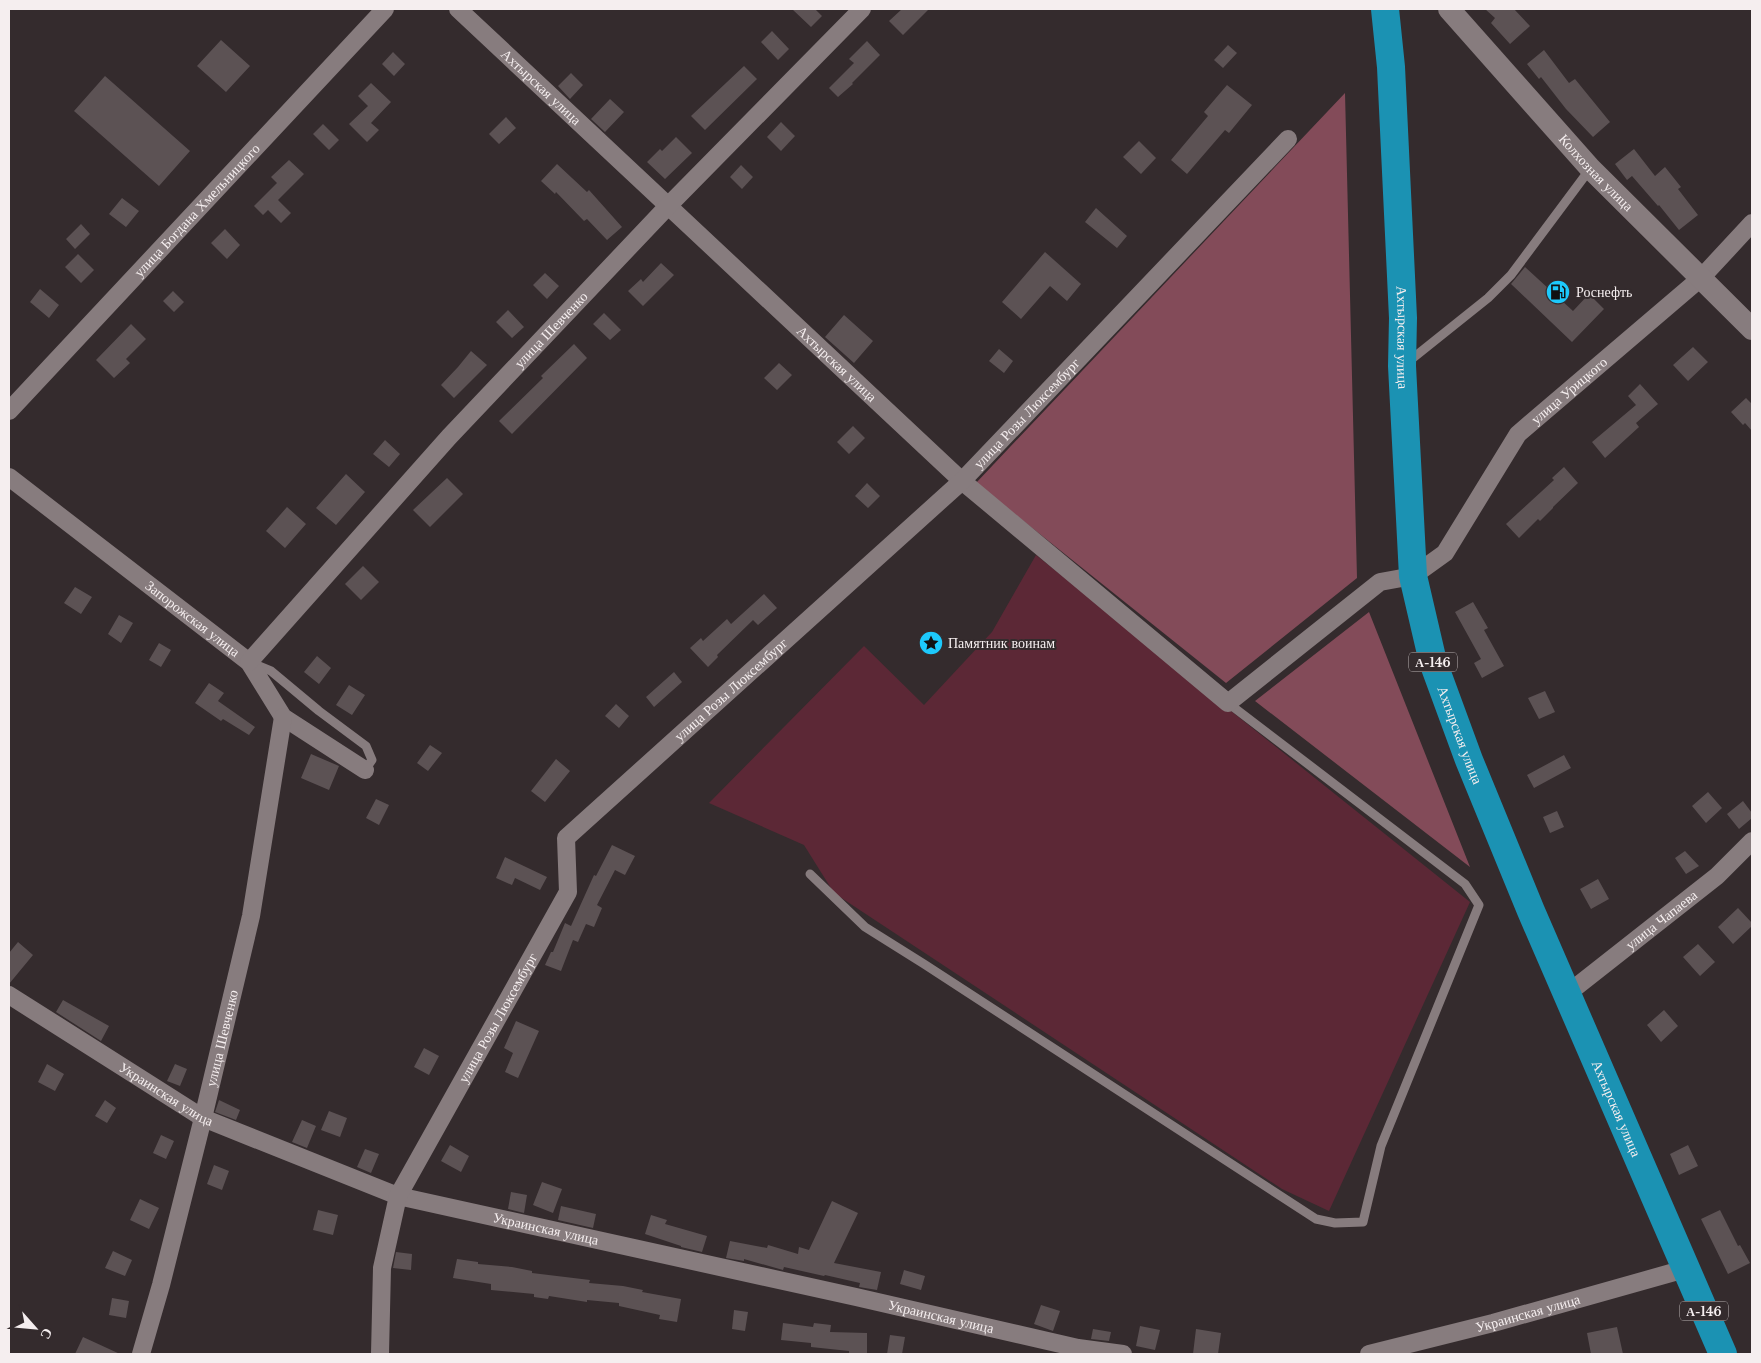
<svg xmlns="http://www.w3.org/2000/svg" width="1761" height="1363" viewBox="0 0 1761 1363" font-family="'Libre Baskerville',serif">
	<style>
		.green { fill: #5c2836 }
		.forest { fill: #834b59 }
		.building { fill: #5c5254 }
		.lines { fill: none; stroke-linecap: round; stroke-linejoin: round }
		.service { stroke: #877c7e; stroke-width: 9 }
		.minor { stroke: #877c7e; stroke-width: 18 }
		.tertiary { stroke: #877c7e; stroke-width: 22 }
		.trunk { stroke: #1b92b3; stroke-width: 28 }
		.labels { text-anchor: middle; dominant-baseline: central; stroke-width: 4; stroke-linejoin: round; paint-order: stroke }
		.shield { fill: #342b2d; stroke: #bbb4b5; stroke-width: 1 }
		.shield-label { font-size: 12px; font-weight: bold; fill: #f5eeef }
		.street-label { font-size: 14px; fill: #f5eeef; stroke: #342b2d }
		.poi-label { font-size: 14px; fill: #f5eeef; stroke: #342b2d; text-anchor: start }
	</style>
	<rect width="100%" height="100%" fill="#342b2d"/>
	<!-- green -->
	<path class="green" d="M1036,555L1470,902L1329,1211L1282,1189L834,893L804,845L709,803L864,646L924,705L992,632Z"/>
	<!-- forest -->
	<path class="forest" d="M1345,93L1357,578L1226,683L976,483Z
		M1369,612L1470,867L1255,701Z"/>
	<!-- building -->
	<path class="building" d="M792,9H815L822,16L811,27Z
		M902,9H929L903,35L889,21Z
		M1485,9H1514L1530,26L1510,44L1491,23L1495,18Z
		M772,31L789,49L778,60L761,42Z
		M221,40L250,66L226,92L197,66Z
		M867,41L880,55L852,83L853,84L838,97L829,88L854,63L849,59Z
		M1228,45L1237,53L1223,68L1214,60Z
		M1544,50L1569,83L1575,79L1610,122L1593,137L1566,109L1541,77L1539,79L1527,64Z
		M393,52L405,64L394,76L382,64Z
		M744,66L757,79L705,130L691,116Z
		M571,73L583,85L570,99L558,86Z
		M105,76L190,151L159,186L74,111Z
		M371,83L391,102L371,123L379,130L367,142L349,124L368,106L358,96Z
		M1227,85L1252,105L1229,133L1225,130L1187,174L1171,160L1208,116L1204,112Z
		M610,99L624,112L605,132L591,119Z
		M506,117L516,128L499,144L489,134Z
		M781,122L795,136L781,151L767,137Z
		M323,124L339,140L329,150L313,134Z
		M676,137L692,153L665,179L647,162L660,149L662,151Z
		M1139,141L1156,158L1141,174L1123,157Z
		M1634,149L1655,176L1665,167L1681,187L1678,189L1698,215L1679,230L1659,205L1658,206L1632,176L1627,180L1615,164Z
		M289,160L304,174L278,200L291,213L281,223L268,210L263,215L254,206L277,183L271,177Z
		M557,164L587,192L589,190L622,227L607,240L587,219L584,221L556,192L555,194L541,181Z
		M741,165L753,177L742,189L730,177Z
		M122,198L139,211L126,227L109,214Z
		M1096,208L1127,236L1117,248L1085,222Z
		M81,224L90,234L75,249L66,239Z
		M225,229L240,245L227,259L211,243Z
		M1045,252L1081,284L1067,301L1050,286L1021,319L1002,302Z
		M78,254L94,270L81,283L65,267Z
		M661,263L674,275L643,306L628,291L641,279L643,282Z
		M1525,267L1573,311L1589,294L1604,309L1572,342L1511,284Z
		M545,273L559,286L547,299L533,285Z
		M40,289L59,305L49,318L30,302Z
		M173,291L184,302L174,312L163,301Z
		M508,310L524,327L512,338L496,322Z
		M604,313L621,330L610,340L593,324Z
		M844,315L873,341L854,363L825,337Z
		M131,324L146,339L126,359L130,363L114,378L96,360Z
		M574,344L587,358L512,434L499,421L543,378L541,376Z
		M1693,347L1708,362L1688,381L1673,365Z
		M999,349L1013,361L1004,373L989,361Z
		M471,351L487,365L454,398L441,385L458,367Z
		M779,363L792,375L777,390L764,378Z
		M1640,384L1658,404L1636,423L1639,427L1605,458L1592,442L1636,405L1628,396Z
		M1746,398L1752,404V431L1745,423L1743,425L1731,412Z
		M853,426L865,438L849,454L837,442Z
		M385,440L400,454L389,467L373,454Z
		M1564,467L1578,483L1553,507V508L1540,521L1538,519L1519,538L1506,524L1554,480L1552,478Z
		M346,474L365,492L336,525L316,508Z
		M447,478L463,494L430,527L413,510Z
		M867,483L880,496L868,508L855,496Z
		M287,507L306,524L285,548L266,531Z
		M363,566L379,582L361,600L345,584Z
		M75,587L92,597L81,614L64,603Z
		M764,594L777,608L758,625L753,620L717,655L718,657L708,667L690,648L701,638L703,641L727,619L731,624Z
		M1473,602L1488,628L1484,630L1504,666L1482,678L1474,663L1481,659L1455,612Z
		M119,615L133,623L121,643L108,634Z
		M159,643L171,650L161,667L149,660Z
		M317,656L331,668L319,684L304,672Z
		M674,672L682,682L654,707L646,697Z
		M209,683L224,693L218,701L255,727L249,735L223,719L221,721L195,703Z
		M349,685L365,695L352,715L336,705Z
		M1545,691L1555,712L1539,719L1528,698Z
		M616,704L629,716L619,728L605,716Z
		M430,745L442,753L428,771L417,763Z
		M311,754L339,766L329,790L301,778Z
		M1564,755L1571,768L1534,788L1527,775Z
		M556,759L570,771L545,802L531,791Z
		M1708,792L1722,808L1706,823L1692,806Z
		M376,799L389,805L379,825L366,818Z
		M1743,801L1752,813V818L1739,829L1727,814Z
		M1557,811L1564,827L1550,833L1543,817Z
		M612,845L635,856L625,875L615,870L597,905L602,908L594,927L586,924L578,942L573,940L561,971L545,965L551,952H553L565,923L571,926L594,875L596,876Z
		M1685,851L1699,866L1686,874L1675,858Z
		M505,857L547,877L540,890L515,878L512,885L496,878Z
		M1598,879L1609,899L1591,909L1580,889Z
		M1738,908L1752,923V926L1733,944L1718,927Z
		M18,942L33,955L9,984V953Z
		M1698,944L1715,962L1700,976L1683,957Z
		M63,1000L109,1026L101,1041L56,1012Z
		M1664,1010L1678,1026L1661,1042L1647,1025Z
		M516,1021L539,1031L518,1078L505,1072L513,1053L504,1048Z
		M424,1048L439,1056L429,1075L414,1067Z
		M47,1064L64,1074L55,1091L38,1082Z
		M175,1064L187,1069L180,1086L167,1081Z
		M105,1100L116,1108L107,1123L95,1116Z
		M219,1100L240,1110L236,1120L215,1112Z
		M329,1111L347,1118L340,1137L321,1130Z
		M302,1120L316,1126L307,1148L292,1142Z
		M161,1135L174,1141L166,1159L153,1153Z
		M450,1145L469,1156L461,1172L441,1161Z
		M1688,1145L1698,1166L1679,1175L1670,1154Z
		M365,1149L379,1154L371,1173L357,1167Z
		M214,1165L229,1171L222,1190L207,1184Z
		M542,1182L562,1189L553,1213L533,1205Z
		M511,1192L527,1195L524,1213L508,1209Z
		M140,1199L159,1208L149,1229L130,1220Z
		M832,1201L858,1213L834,1263L881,1272L877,1290L859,1287L860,1283L825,1275L824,1276L784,1267L783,1270L744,1259V1261L726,1258L730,1241L767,1248L768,1245L798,1254L799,1247L809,1250Z
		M561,1206L596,1214L593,1228L558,1220Z
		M318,1210L338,1215L333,1235L313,1230Z
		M1720,1210L1738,1246L1740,1245L1750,1263L1728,1274L1701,1219Z
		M651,1215L667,1220L665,1224L707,1236L702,1252L681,1247V1246L645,1234Z
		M113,1251L132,1260L125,1276L105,1268Z
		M396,1252L412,1254L411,1270L393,1268Z
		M457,1259L478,1262V1264L512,1267L532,1271V1273L590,1280L589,1283L623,1286L643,1290L642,1292L681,1299L677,1322L659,1319L660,1315L619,1306V1303L587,1300V1302L549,1296L548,1299L534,1297V1294L491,1290V1284L453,1278Z
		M904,1270L925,1276L921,1290L900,1284Z
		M112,1298L129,1301L126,1318L109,1315Z
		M1041,1305L1060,1311L1053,1331L1034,1324Z
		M734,1310L748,1312L745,1331L732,1329Z
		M783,1323L813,1327L814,1323L831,1325L830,1332L867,1333V1353H849V1351L811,1347V1343L781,1340Z
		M1140,1326L1160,1330L1155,1350L1136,1346Z
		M1617,1327L1623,1354H1591L1587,1333Z
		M1093,1329L1111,1332L1109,1341L1091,1339Z
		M1196,1329L1221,1333L1218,1354H1193Z
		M890,1335L905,1337L902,1354H887Z
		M83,1337L120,1354H75Z"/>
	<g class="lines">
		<!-- service -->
		<path class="service" d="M1408,362L1488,298L1511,275L1590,169
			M254,664L271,671L319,711L366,746L372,760L365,770
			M810,874L865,927L924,964L1316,1219L1335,1223L1363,1222L1381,1146L1479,905L1465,884L1228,703"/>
		<!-- minor -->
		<g class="minor">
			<path id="s1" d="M458,9L962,481L1228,703L1380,582L1413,576L1445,553L1518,434L1702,277L1752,223"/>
			<path id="s2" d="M9,411L385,9"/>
			<path id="s3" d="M9,477L249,662L283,717L365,770"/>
			<path id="s4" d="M249,662L449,437L669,205L862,9"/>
			<path id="s5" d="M1567,994L1717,876L1752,841"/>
			<path id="s6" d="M9,995L203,1118L398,1196L856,1297L1078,1348L1123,1354"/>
			<path id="s7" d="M141,1354L161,1285L203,1118L251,916L283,717"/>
			<path id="s8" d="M380,1354L382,1268L398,1196L568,892L566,838L962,481L1288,139"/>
			<path id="s9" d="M1369,1354L1493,1323L1685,1269"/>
		</g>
		<!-- tertiary -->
		<path class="tertiary" id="s10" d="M1449,9L1590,168L1752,329"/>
		<!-- trunk -->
		<path class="trunk" id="s11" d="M1385,9L1391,67L1403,318L1402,366L1413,576L1433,662L1469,760L1531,911L1723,1354"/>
	</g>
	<!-- icons -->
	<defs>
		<g id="fuel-disc" transform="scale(1.25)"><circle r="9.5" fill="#1dc9fc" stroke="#342b2d"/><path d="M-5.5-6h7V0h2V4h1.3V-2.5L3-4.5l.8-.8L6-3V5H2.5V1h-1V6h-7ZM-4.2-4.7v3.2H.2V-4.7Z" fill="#111"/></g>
		<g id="sight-disc" transform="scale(1.25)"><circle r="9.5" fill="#1dc9fc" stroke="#342b2d"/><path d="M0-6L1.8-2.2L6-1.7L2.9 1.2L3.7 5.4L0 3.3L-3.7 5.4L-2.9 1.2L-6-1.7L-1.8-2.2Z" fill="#111"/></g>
	</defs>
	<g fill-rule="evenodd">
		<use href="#fuel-disc" x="1558" y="292"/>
		<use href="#sight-disc" x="931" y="643"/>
	</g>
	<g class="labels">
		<!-- shield labels -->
		<g class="shield">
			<rect x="1409" y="652.5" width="48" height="19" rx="4"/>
			<rect x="1680" y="1301.5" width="48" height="19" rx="4"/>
		</g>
		<g class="shield-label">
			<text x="1433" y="662">А-146</text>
			<text x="1704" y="1311">А-146</text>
		</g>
		<!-- street labels -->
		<g class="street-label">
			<text stroke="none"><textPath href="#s1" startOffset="114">Ахтырская улица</textPath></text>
			<text stroke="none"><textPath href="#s10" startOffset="220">Колхозная улица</textPath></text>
			<text stroke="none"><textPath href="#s2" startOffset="275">улица Богдана Хмельницкого</textPath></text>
			<text stroke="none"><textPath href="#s4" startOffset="449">улица Шевченко</textPath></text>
			<text stroke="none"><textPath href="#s11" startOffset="329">Ахтырская улица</textPath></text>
			<text stroke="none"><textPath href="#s1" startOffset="519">Ахтырская улица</textPath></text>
			<text stroke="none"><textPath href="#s1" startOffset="1511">улица Урицкого</textPath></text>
			<text stroke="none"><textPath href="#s8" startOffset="1189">улица Розы Люксембург</textPath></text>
			<text stroke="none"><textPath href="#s3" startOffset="232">Запорожская улица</textPath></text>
			<text stroke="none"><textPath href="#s8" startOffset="784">улица Розы Люксембург</textPath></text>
			<text stroke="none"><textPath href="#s11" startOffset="734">Ахтырская улица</textPath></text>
			<text stroke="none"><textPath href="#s5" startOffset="120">улица Чапаева</textPath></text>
			<text stroke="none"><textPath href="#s8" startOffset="364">улица Розы Люксембург</textPath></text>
			<text stroke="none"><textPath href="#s7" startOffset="326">улица Шевченко</textPath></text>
			<text stroke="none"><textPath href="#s6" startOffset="186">Украинская улица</textPath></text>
			<text stroke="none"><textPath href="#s11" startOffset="1139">Ахтырская улица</textPath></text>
			<text stroke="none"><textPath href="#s6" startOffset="591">Украинская улица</textPath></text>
			<text stroke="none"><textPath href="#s9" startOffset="164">Украинская улица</textPath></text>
			<text stroke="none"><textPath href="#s6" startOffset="996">Украинская улица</textPath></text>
		</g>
		<!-- poi labels -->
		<g class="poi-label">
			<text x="1576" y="292">Роснефть</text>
			<text x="948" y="643">Памятник воинам</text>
		</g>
	</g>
	<!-- border -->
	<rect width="1761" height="1363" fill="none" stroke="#f5eeef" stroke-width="20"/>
	<!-- north arrow -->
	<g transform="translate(35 1328) rotate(117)" stroke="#342b2d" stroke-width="4" paint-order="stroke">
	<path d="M0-4L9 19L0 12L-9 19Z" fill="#f5eeef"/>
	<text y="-8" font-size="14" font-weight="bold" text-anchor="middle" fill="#f5eeef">С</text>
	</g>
</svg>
